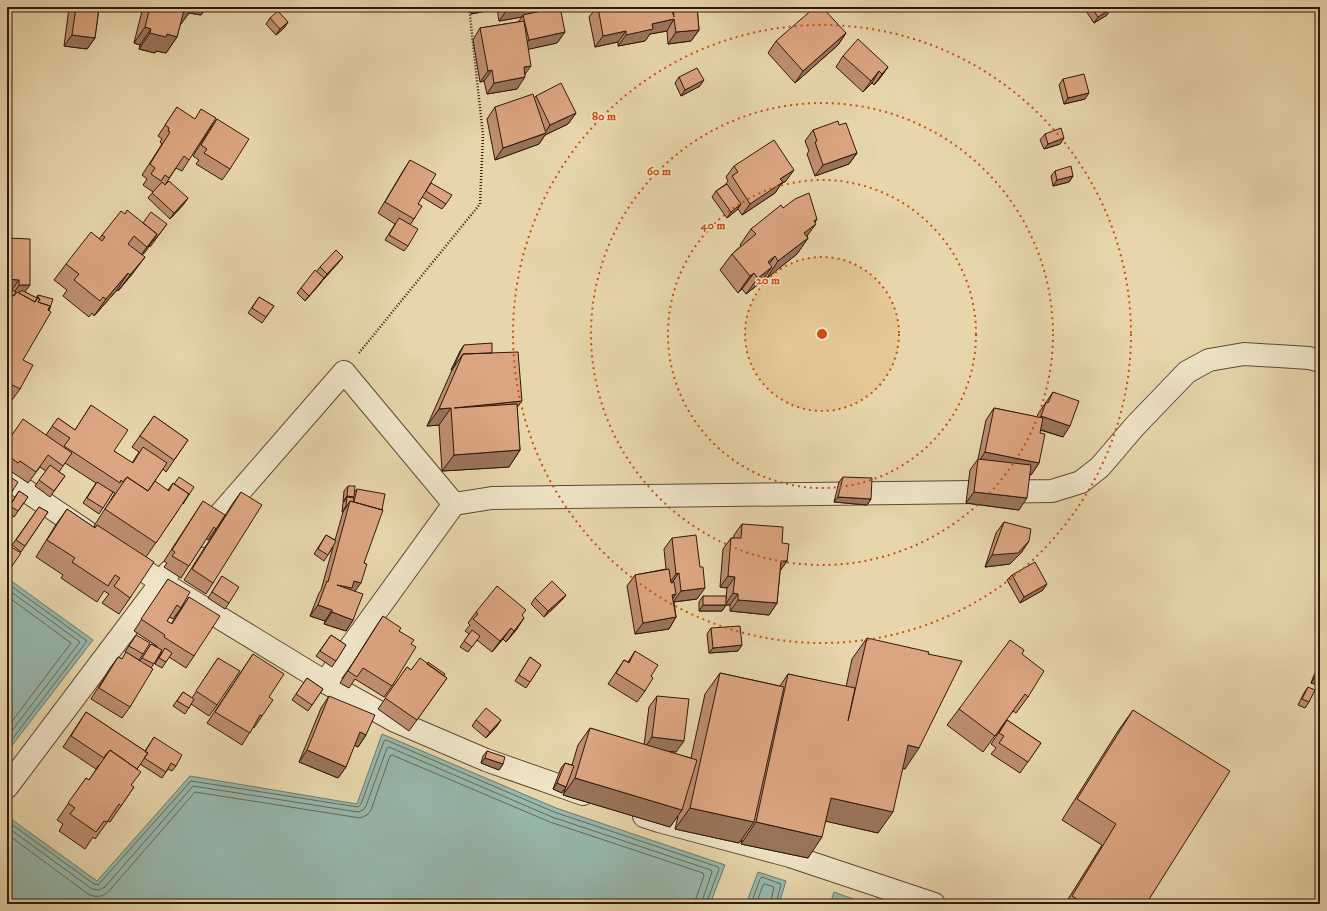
<svg xmlns="http://www.w3.org/2000/svg" width="1327" height="911" viewBox="0 0 1327 911" font-family="'IM FELL DW Pica',serif">
	<style>
		.water { fill: #97b9ad; stroke: #6e796c }
		.lines { fill: none; stroke-linecap: round; stroke-linejoin: round }
		.shore { stroke: #64685c; stroke-width: 1 }
		.minor-casing { stroke: #5e4832; stroke-width: 24 }
		.path { stroke: #31180a; stroke-width: 2.5; stroke-dasharray: 1 2; stroke-linecap: butt }
		.minor { stroke: #efe4c8; stroke-width: 22 }
		.wall { fill: #bd8e6f; stroke: #31180a }
		.shaded-wall { fill: #9a745a; stroke: #31180a }
		.building { fill: #dca581; stroke: #31180a }
		.ring { fill: none; stroke: #cd4f0c; stroke-width: 2; stroke-dasharray: 2 4 }
		.centre { fill: #cd4f0c; stroke: #efe4c8; stroke-width: 2 }
		.ring-label { font-size: 12px; text-anchor: middle; font-weight: bold; fill: #cd4f0c; stroke: #efe4c8; stroke-width: 3; stroke-linejoin: round; paint-order: stroke }
	</style>
	<rect width="100%" height="100%" fill="#e7d6ab"/>
	<filter id="stains"><feTurbulence type="fractalNoise" baseFrequency=".005" numOctaves="4"/><feColorMatrix values="0 0 0 0 .2 0 0 0 0 .09 0 0 0 0 .02 0 0 0 .5 -.17"/></filter>
	<radialGradient id="worn" r=".72"><stop offset=".6" stop-color="#630" stop-opacity="0"/><stop offset="1" stop-color="#630" stop-opacity=".3"/></radialGradient>
	<!-- water -->
	<path class="water" d="M7,578L93,640L7,752Z
		M382,734L556,808L725,865L710,904H7V816L97,881L190,776L357,804Z
		M758,872L786,881L779,904H746Z
		M834,892L867,904H830Z"/>
	<g class="lines">
		<!-- shore -->
		<path class="shore" d="M7,583L87,641L7,746
			M7,589L80,642L7,737
			M7,596L71,643L7,728
			M7,821L94,884L98,885L191,781L358,807L361,804L384,741L386,740L554,812L718,867L719,869L706,904
			M7,827L92,889L99,890L105,887L193,786L358,812L363,810L366,806L387,748L389,747L552,817L711,870L712,872L701,904
			M7,834L88,894C96,898 103,897 109,891L195,792L360,818L367,815L371,810L390,756L392,755L550,822L703,873L704,876L696,898L695,904
			M751,904L760,879L762,877L781,884L776,904
			M756,904L763,885L765,884L774,887L770,904"/>
		<!-- minor casing -->
		<g class="minor-casing">
			<path id="minor" d="M7,478L87,532
				M201,536L344,372L454,504
				M122,556L161,582L325,682L395,721L486,760L583,794
				M325,682L454,504L492,498L1052,491L1081,482L1100,467L1135,426L1187,372L1209,360L1244,354L1309,358L1320,361
				M7,787L169,572
				M644,816L659,821L790,856L934,904"/>
		</g>
		<!-- path -->
		<path class="path" d="M359,353L480,204L483,135L469,7"/>
		<!-- minor -->
		<use href="#minor" class="minor"/>
	</g>
	<!-- wall -->
	<path class="wall" d="M70,7H99L95,38L87,49L64,46L69,8Z
		M143,7H207L201,15L189,13L180,25L177,37L166,53L156,51L155,53L139,49L140,45L134,43Z
		M470,7H550L548,10L565,32L557,43L528,49L525,75L517,89L487,94L484,81L480,82L473,40L480,28L518,22L522,17L499,21L497,9L471,14Z
		M597,7H697L699,30L691,41L668,44L667,31L650,34L645,41L618,46V42L595,47L589,17Z
		M1089,7H1109L1107,15L1094,23L1086,11Z
		M270,18L288,22L284,28L276,35L266,24Z
		M846,33L838,45L795,83L768,53L776,41Z
		M843,56L888,67L880,78L874,85L872,83L863,92L836,67Z
		M679,77L700,86L681,96L675,83Z
		M1063,79L1085,99L1064,104L1059,85Z
		M536,96L576,113L568,124L545,135L539,144L495,160L487,119L495,107L534,98Z
		M177,107L189,160L182,171L176,168L165,185L184,204L170,219L148,198L153,192L143,185L147,179L142,175L162,144L160,142L162,139L158,136Z
		M217,119L230,169L222,180L196,164L199,160L193,156L209,130Z
		M839,125L857,153L849,164L815,176L807,154L809,151L805,141L813,130Z
		M1045,134L1064,138L1060,144L1044,149L1040,140Z
		M410,160L431,183L446,204L442,209L422,197L418,204L414,219L410,225L408,246L404,251L385,240L395,224L378,213L403,171Z
		M734,166L786,181L781,184L775,193L742,215L738,209L727,218L712,197L716,191L726,184L728,181L726,177Z
		M1055,171L1073,176L1069,182L1053,186L1051,176Z
		M783,208L817,219L807,236L808,238L797,254L767,278L765,276L760,283L746,294L742,289L738,293L720,270L732,254L741,246L740,245L751,229Z
		M125,214L143,223L167,224L150,247L149,246L142,255L133,273L118,291L117,290L94,316L92,313L89,317L63,296L67,290L54,280L66,264L99,239L102,235Z
		M8,238L25,292L36,298L38,295L23,360L20,389L12,400L7,398V240Z
		M339,262L323,280L305,301L297,293L301,288L317,271L320,267Z
		M259,297L274,306L262,323L248,313Z
		M464,345L492,353L517,408L520,450L509,467L442,471L439,425L427,426L452,370H451L460,351Z
		M1053,392L1063,437L1040,430V433L1039,463L1031,475L1030,474L1019,510L966,503L970,470L978,459L986,420L994,408L1037,417L1038,414Z
		M91,405L114,451L132,463L139,452L132,447L154,416L188,440L166,472L163,469L152,485L168,490L173,483L179,509L146,557L130,598L119,614L102,603L109,594L104,591L97,602L61,578L63,575L36,557L55,526L67,509L95,528V527L94,526L115,493L113,492L99,514L83,503L96,483L65,463L59,472L65,476L50,497L35,486L46,471L40,467L28,483L12,472L10,475L7,472V442L46,435L58,418L75,430Z
		M843,477L871,499L867,505L834,502L839,482Z
		M348,486L354,493L357,489L364,563L355,591L353,620L346,631L324,624L325,621L310,616L319,593L321,590L333,547L324,561L314,554L326,535L335,540L343,512H342L343,503L344,502H343L344,491Z
		M19,491L28,497L14,517L7,512V509Z
		M241,492L213,583L206,594L184,580L233,503Z
		M203,501L216,529L208,540L206,539L181,578L164,567L167,563L164,561Z
		M39,507L48,512L21,552L12,545Z
		M1004,522L1029,541L1021,553L1010,564L985,567L996,533Z
		M742,524L782,543L787,561L780,571L777,603L769,615L730,611V605H726L722,611H699V602L703,596L726,599L727,588L720,587L723,549L731,538H734V535Z
		M672,538L697,599L674,602L676,617L669,629L635,634L627,586L635,575L666,569L664,549Z
		M1012,575L1043,590L1020,603L1007,580Z
		M222,576L229,603L225,609L208,598Z
		M168,579L181,608L173,619L169,617L167,621L171,624L189,597L194,656L186,668L169,657L162,668L155,664L162,652H161L151,668L130,707L122,718L91,699L110,668L118,657L122,659L126,653L125,652L136,635L143,654L139,660L127,653L140,661L151,644L157,647V646L134,631Z
		M566,595L562,600L544,617L531,604L535,598Z
		M476,612L522,616L517,629L506,642L503,639L492,652L477,640L468,652L460,647L469,634L465,631L470,625L468,623Z
		M383,616L399,631L411,644L392,686L384,697L355,679L349,688L340,683L375,628Z
		M711,628L738,651L709,653L707,634Z
		M331,635L346,645L332,667L316,656Z
		M867,638L905,769L903,768L878,833L826,821L808,858L741,844L742,840L739,843L675,829L678,816L670,827L563,795L567,784L562,793L553,789L561,768L565,763L572,765L578,745L590,728L644,745L649,707L657,696L676,752H668L691,758L705,694L720,673L780,686L788,674L846,687L852,659Z
		M635,651L645,691L637,702L608,684L624,660L628,662Z
		M253,654L269,697L262,716L254,728L253,727L242,745L207,723Z
		M1022,654L1028,697L1016,713L1013,711L983,752L947,725L959,709Z
		M530,657L541,665L526,688L515,681Z
		M218,658L217,705L209,716L191,704L185,714L173,706L183,692L192,698Z
		M407,667L411,670L444,676L447,678L409,731L378,709Z
		M1318,669L1320,670V682L1318,685L1311,683L1314,675Z
		M307,678L323,689L308,711L292,700Z
		M1308,687L1309,702L1305,708L1298,705L1304,693Z
		M329,696L366,735L358,747L354,745L346,767L338,778L299,762L321,708Z
		M1133,710L1146,904H1065L1102,845L1062,820L1118,731Z
		M86,712L145,751L154,737L176,766L172,771L168,769L162,778L140,764L137,769L131,786L134,787L110,822L108,821L95,839L93,837L85,849L59,831L63,824L57,820L86,778L89,780L99,765L96,769L63,747Z
		M476,720L497,726L486,738L472,726Z
		M1007,720L1041,743L1020,773L991,754L996,748L991,744Z
		M487,751L503,764L499,770L481,763L483,756Z"/>
	<!-- shaded-wall -->
	<path class="shaded-wall" d="M174,7H207L201,15L189,13L178,28Z
		M476,7H499L497,9L471,14Z
		M509,7H550L546,12L523,15L522,17L499,21Z
		M1111,9L1107,15L1094,23L1098,17Z
		M674,19L667,31L650,34L645,41L618,46L626,35L652,24Z
		M288,22L284,28L276,35L280,29Z
		M145,27L151,29L140,45L134,43Z
		M699,30L691,41L668,44L676,32Z
		M626,31L618,42L595,47L603,36Z
		M565,32L557,43L521,51L529,40Z
		M150,33L167,34L177,37L166,53L156,51L155,53L139,49Z
		M846,33L838,45L795,83L803,71Z
		M72,35L95,38L87,49L64,46Z
		M531,66L523,77L524,67Z
		M888,67L880,78L874,85L882,74Z
		M492,70L484,81L480,82L488,71Z
		M879,71L872,83L863,92L871,81Z
		M525,77L517,89L487,94L494,83Z
		M704,80L700,86L681,96L685,90Z
		M1089,93L1085,99L1064,104L1068,98Z
		M576,113L568,124L545,135L539,144L495,160L503,148L544,134L550,125Z
		M1064,138L1060,144L1044,149L1048,144Z
		M857,153L849,164L815,176L823,165Z
		M794,170L786,181L781,184L775,193L742,215L750,204L780,179Z
		M1073,176L1069,182L1053,186L1057,180Z
		M188,198L184,204L170,219L174,213Z
		M741,204L737,210L727,218L731,212Z
		M817,219L810,228L816,224L804,240V233L814,221Z
		M157,234L146,251L135,263L147,247Z
		M808,238L797,254L767,278L778,261Z
		M775,256L763,273L756,278L768,262Z
		M145,257L133,273L118,291L130,275Z
		M343,257L339,262L323,280L327,274Z
		M772,267L760,283L746,294L758,278Z
		M128,273L117,290L94,316L106,299Z
		M754,273L742,289L738,293L750,276Z
		M324,278L320,284L305,301L309,296Z
		M7,279L19,280L11,291H7Z
		M19,285H30L22,296L11,297Z
		M455,364H456L452,370H451Z
		M522,401L510,417L454,408Z
		M451,408L439,425L427,426L439,409Z
		M1041,416L1070,426L1063,437L1033,427Z
		M520,450L509,467L442,471L454,455Z
		M985,452L1039,463L1031,475L978,463Z
		M974,492L1027,498L1019,510L966,503Z
		M347,496L354,497L350,502L347,497L344,502H343Z
		M838,497L871,499L867,505L834,502Z
		M346,506H347L343,512H342Z
		M1029,541L1021,553L1010,564L985,567L992,555Z
		M781,561H787L779,572Z
		M679,573L671,584L668,585L676,574Z
		M728,576L735,577L727,588L720,587Z
		M354,581L361,583L353,594L337,585Z
		M1047,584L1043,590L1020,603L1024,597Z
		M705,588L697,599L673,602L681,591Z
		M733,593L738,594L730,605H725Z
		M676,594L668,605L672,595Z
		M566,595L562,600L544,617L548,611Z
		M738,600L777,603L769,615L730,611Z
		M318,605L332,610L325,621L310,616Z
		M703,605H726L722,611H699Z
		M332,612L353,620L346,631L324,624Z
		M676,617L669,629L635,634L643,623Z
		M524,618L517,629L506,642L514,631Z
		M511,628L503,639L492,652L500,641Z
		M742,645L738,651L709,653L713,648Z
		M1315,677L1320,679V682L1318,685L1311,683Z
		M501,720L497,726L486,738L490,732Z
		M360,732L366,735L358,747L352,744Z
		M652,737L684,741L676,752L644,749Z
		M908,745L919,748L905,769L893,766Z
		M307,750L346,767L338,778L299,762Z
		M485,758L503,764L499,770L481,763Z
		M575,778L682,810L670,827L563,795Z
		M557,783L566,787L562,793L553,789Z
		M831,798L893,812L878,833L816,819Z
		M690,808L754,822L739,843L675,829Z
		M756,822L822,837L808,858L741,844Z"/>
	<!-- building -->
	<path class="building" d="M76,7H99L95,38L72,35Z
		M150,7H191L190,12L184,10L177,37L167,34L166,37L150,33L151,29L145,27Z
		M560,7L565,32L529,40L523,15Z
		M598,7H671L674,17L673,7H697L699,30L676,32L674,19L652,24L653,29L626,35V31L603,36Z
		M815,7H822L846,33L803,71L776,41Z
		M1091,7H1109L1111,9L1098,17Z
		M278,11L288,22L280,29L270,18Z
		M524,21L531,66L524,67L525,77L494,83L492,70L488,71L480,28Z
		M858,39L888,67L882,74L879,71L871,81L843,56Z
		M697,68L704,80L685,90L679,77Z
		M1084,74L1089,93L1068,98L1063,79Z
		M561,83L576,113L550,125L536,96Z
		M533,94L546,133L503,148L495,107Z
		M177,107L195,119L201,109L216,118L189,160L184,156L169,178L165,175L161,181L151,174L155,168L150,164L170,132L168,131L169,128L165,125Z
		M217,119L249,139L230,169L204,153L207,149L201,145Z
		M838,121L839,125L846,123L857,153L823,165L815,142L817,141L813,130Z
		M1061,128L1064,138L1048,144L1045,134Z
		M774,140L794,170L780,179L783,182L750,204L732,176L738,172L734,166Z
		M410,160L436,174L418,204L422,206L414,219L385,202Z
		M1071,166L1073,176L1057,180L1055,171Z
		M169,181L188,198L174,213L152,193L162,182L165,185Z
		M431,183L452,195L446,204L426,191Z
		M727,184L741,204L731,212L716,191Z
		M809,193L817,219L814,221L816,224L804,233L808,238L778,261L775,256L768,262L772,267L758,278L754,273L750,276L732,254L756,234L751,229L781,205L783,208L795,199Z
		M7,210H8L9,224H7Z
		M127,210L157,234L147,247L134,236L128,244L145,257L130,275L128,273L106,299L103,297L100,301L74,280L79,274L66,264L91,232L102,241L105,237L102,235L121,211L125,214Z
		M151,212L167,224L154,241H153L157,234L143,223Z
		M399,218L418,229L408,246L389,235Z
		M8,238L30,239V285H19V280L7,279V247H8Z
		M336,250L343,257L327,274L320,267Z
		M315,270L324,278L309,296L301,288Z
		M7,288L16,292L13,296L7,293Z
		M20,291H23L37,298L35,302L19,293Z
		M17,292L35,302L38,298L40,299L38,302L50,306L48,310L51,312L23,360L33,365L20,389L7,382V293L14,296Z
		M38,295L53,299L49,311L48,310L50,306L38,302L40,299L38,298Z
		M259,297L274,306L266,317L252,308Z
		M492,343V353L463,354L456,364H455L464,345Z
		M518,352L522,401L454,408L517,404L520,450L454,455L451,408L439,409L463,354Z
		M1053,392L1079,401L1070,426L1041,416L1046,402L1048,403Z
		M91,405L128,430L114,451L133,463L143,447L167,463L148,491L127,477L123,482L121,480L120,483L64,446L70,438L52,426L58,418L75,430Z
		M994,408L1043,418L1040,433L1045,434L1039,463L985,452Z
		M154,416L188,440L174,460L140,436Z
		M23,419L72,453L63,466L48,455L36,472L20,461L18,463L7,455V442Z
		M978,459L1031,465L1027,498L974,492Z
		M50,465L65,476L54,491L39,480Z
		M7,475L18,482L7,500Z
		M127,477L148,491L155,481L169,491L173,483L189,494L156,543L105,509Z
		M179,477L194,487L183,504L189,494L174,484Z
		M843,477L872,478L871,499L838,497Z
		M97,482L113,492L103,508L87,498Z
		M348,486H355L354,497L347,496Z
		M357,489L385,494L382,510L354,502Z
		M19,491L28,497L18,511L10,506Z
		M241,492L262,505L213,583L192,569Z
		M347,497L354,498L353,502L350,501L347,506H346Z
		M203,501L225,515L216,529L214,527L189,566L172,556L175,552L172,550Z
		M350,501L383,510L364,563L367,564L361,583L354,581L352,588L337,585L363,594L353,620L332,612V610L318,605L327,581L328,582Z
		M39,507L48,512L25,546L16,540Z
		M67,509L95,528L97,525L154,562L130,598L114,586L120,578L115,575L108,586L72,562L75,558L47,540Z
		M1004,522L1031,529L1029,541L1018,553L992,555Z
		M742,524L783,527L782,543L789,544L787,561H781L777,603L738,600V594L733,593L735,577L728,576L731,538H741Z
		M326,535L336,541L328,555L318,549Z
		M696,535L700,567H703L705,588L681,591L679,573L676,574L672,538Z
		M11,547L21,553L8,572L7,571V554Z
		M1035,562L1047,584L1024,597L1012,575Z
		M669,569L671,583L674,582L676,594L672,595L676,617L643,623L635,575Z
		M222,576L239,587L229,603L212,592Z
		M168,579L190,592L181,608L177,605L167,621L172,624L189,597L220,616L194,656L164,637L165,635L141,619Z
		M552,581L566,595L548,611L535,598Z
		M497,586L526,610L522,615L524,618L514,631L511,628L500,641L473,619L478,614L476,612Z
		M703,596H726V605H703Z
		M383,616L401,628L399,631L414,640L411,644L416,647L392,686L363,668L357,677L348,671Z
		M740,626L742,645L713,648L711,628Z
		M472,630L480,636L472,647L464,641Z
		M136,635L150,643L143,654L129,646Z
		M331,635L346,645L336,661L320,651Z
		M867,638L929,652L928,654L962,661L919,748L908,745L893,812L831,798L822,837L756,822L788,674L855,688L848,721Z
		M1010,640L1024,650L1022,654L1044,671L1028,697L1025,694L995,736L959,709Z
		M151,644L162,650L154,664L142,658Z
		M165,648L172,653L166,662L159,658Z
		M635,651L658,665L651,676L653,678L645,691L616,673L624,660L629,663Z
		M126,652L153,669L130,707L99,688L118,657L122,659Z
		M253,654L284,674L269,697L273,700L262,716L260,715L250,733L215,712Z
		M530,657L541,665L530,682L519,675Z
		M218,658L240,671L217,705L196,691Z
		M420,658L447,678L417,720L385,698L407,667L411,670Z
		M428,662L445,674L444,676L427,664Z
		M1318,669L1320,670V679L1315,677Z
		M720,673L784,687L754,822L690,808Z
		M307,678L323,689L312,705L296,694Z
		M1308,687L1315,690L1309,702L1302,699Z
		M183,692L194,699L189,708L177,701Z
		M329,696L375,715L366,735L360,732L346,767L307,750Z
		M657,696L689,699L684,741L652,737Z
		M486,708L501,720L490,732L476,720Z
		M1133,710L1230,771L1146,904H1085L1072,896L1116,824L1077,799Z
		M86,712L148,753L137,769L110,750L107,754H106L104,758L71,736Z
		M1007,720L1041,743L1028,762L999,743L1004,736L999,733Z
		M590,728L697,760L682,810L575,778Z
		M154,737L182,755L176,766L171,763L166,772L144,758L148,753L145,752Z
		M110,750L141,772L131,785L134,787L121,806L119,804L107,822L104,821L96,832L70,814L75,808L68,803L86,778L89,780Z
		M487,751L505,757L503,764L485,758Z
		M565,763L574,766L566,787L557,783Z"/>
	<!-- distance rings -->
	<circle cx="822" cy="334" r="77" fill="#cd4f0c" fill-opacity=".12"/>
	<g class="ring">
		<circle cx="822" cy="334" r="77"/>
		<circle cx="822" cy="334" r="154"/>
		<circle cx="822" cy="334" r="231"/>
		<circle cx="822" cy="334" r="309"/>
	</g>
	<circle cx="822" cy="334" r="6" class="centre"/>
	<g class="ring-label">
		<text x="604" y="120">80 m</text>
		<text x="659" y="175">60 m</text>
		<text x="713" y="229">40 m</text>
		<text x="768" y="284">20 m</text>
	</g>
	<!-- margin -->
	<rect width="1327" height="911" fill="none" stroke="#e7d6ab" stroke-width="24"/>
	<rect x="8" y="8" width="1311" height="895" fill="none" stroke="#31180a" stroke-width="2"/>
	<rect x="12" y="12" width="1303" height="887" fill="none" stroke="#31180a"/>
	<rect width="100%" height="100%" filter="url(#stains)"/>
	<rect width="100%" height="100%" fill="url(#worn)"/>
</svg>
